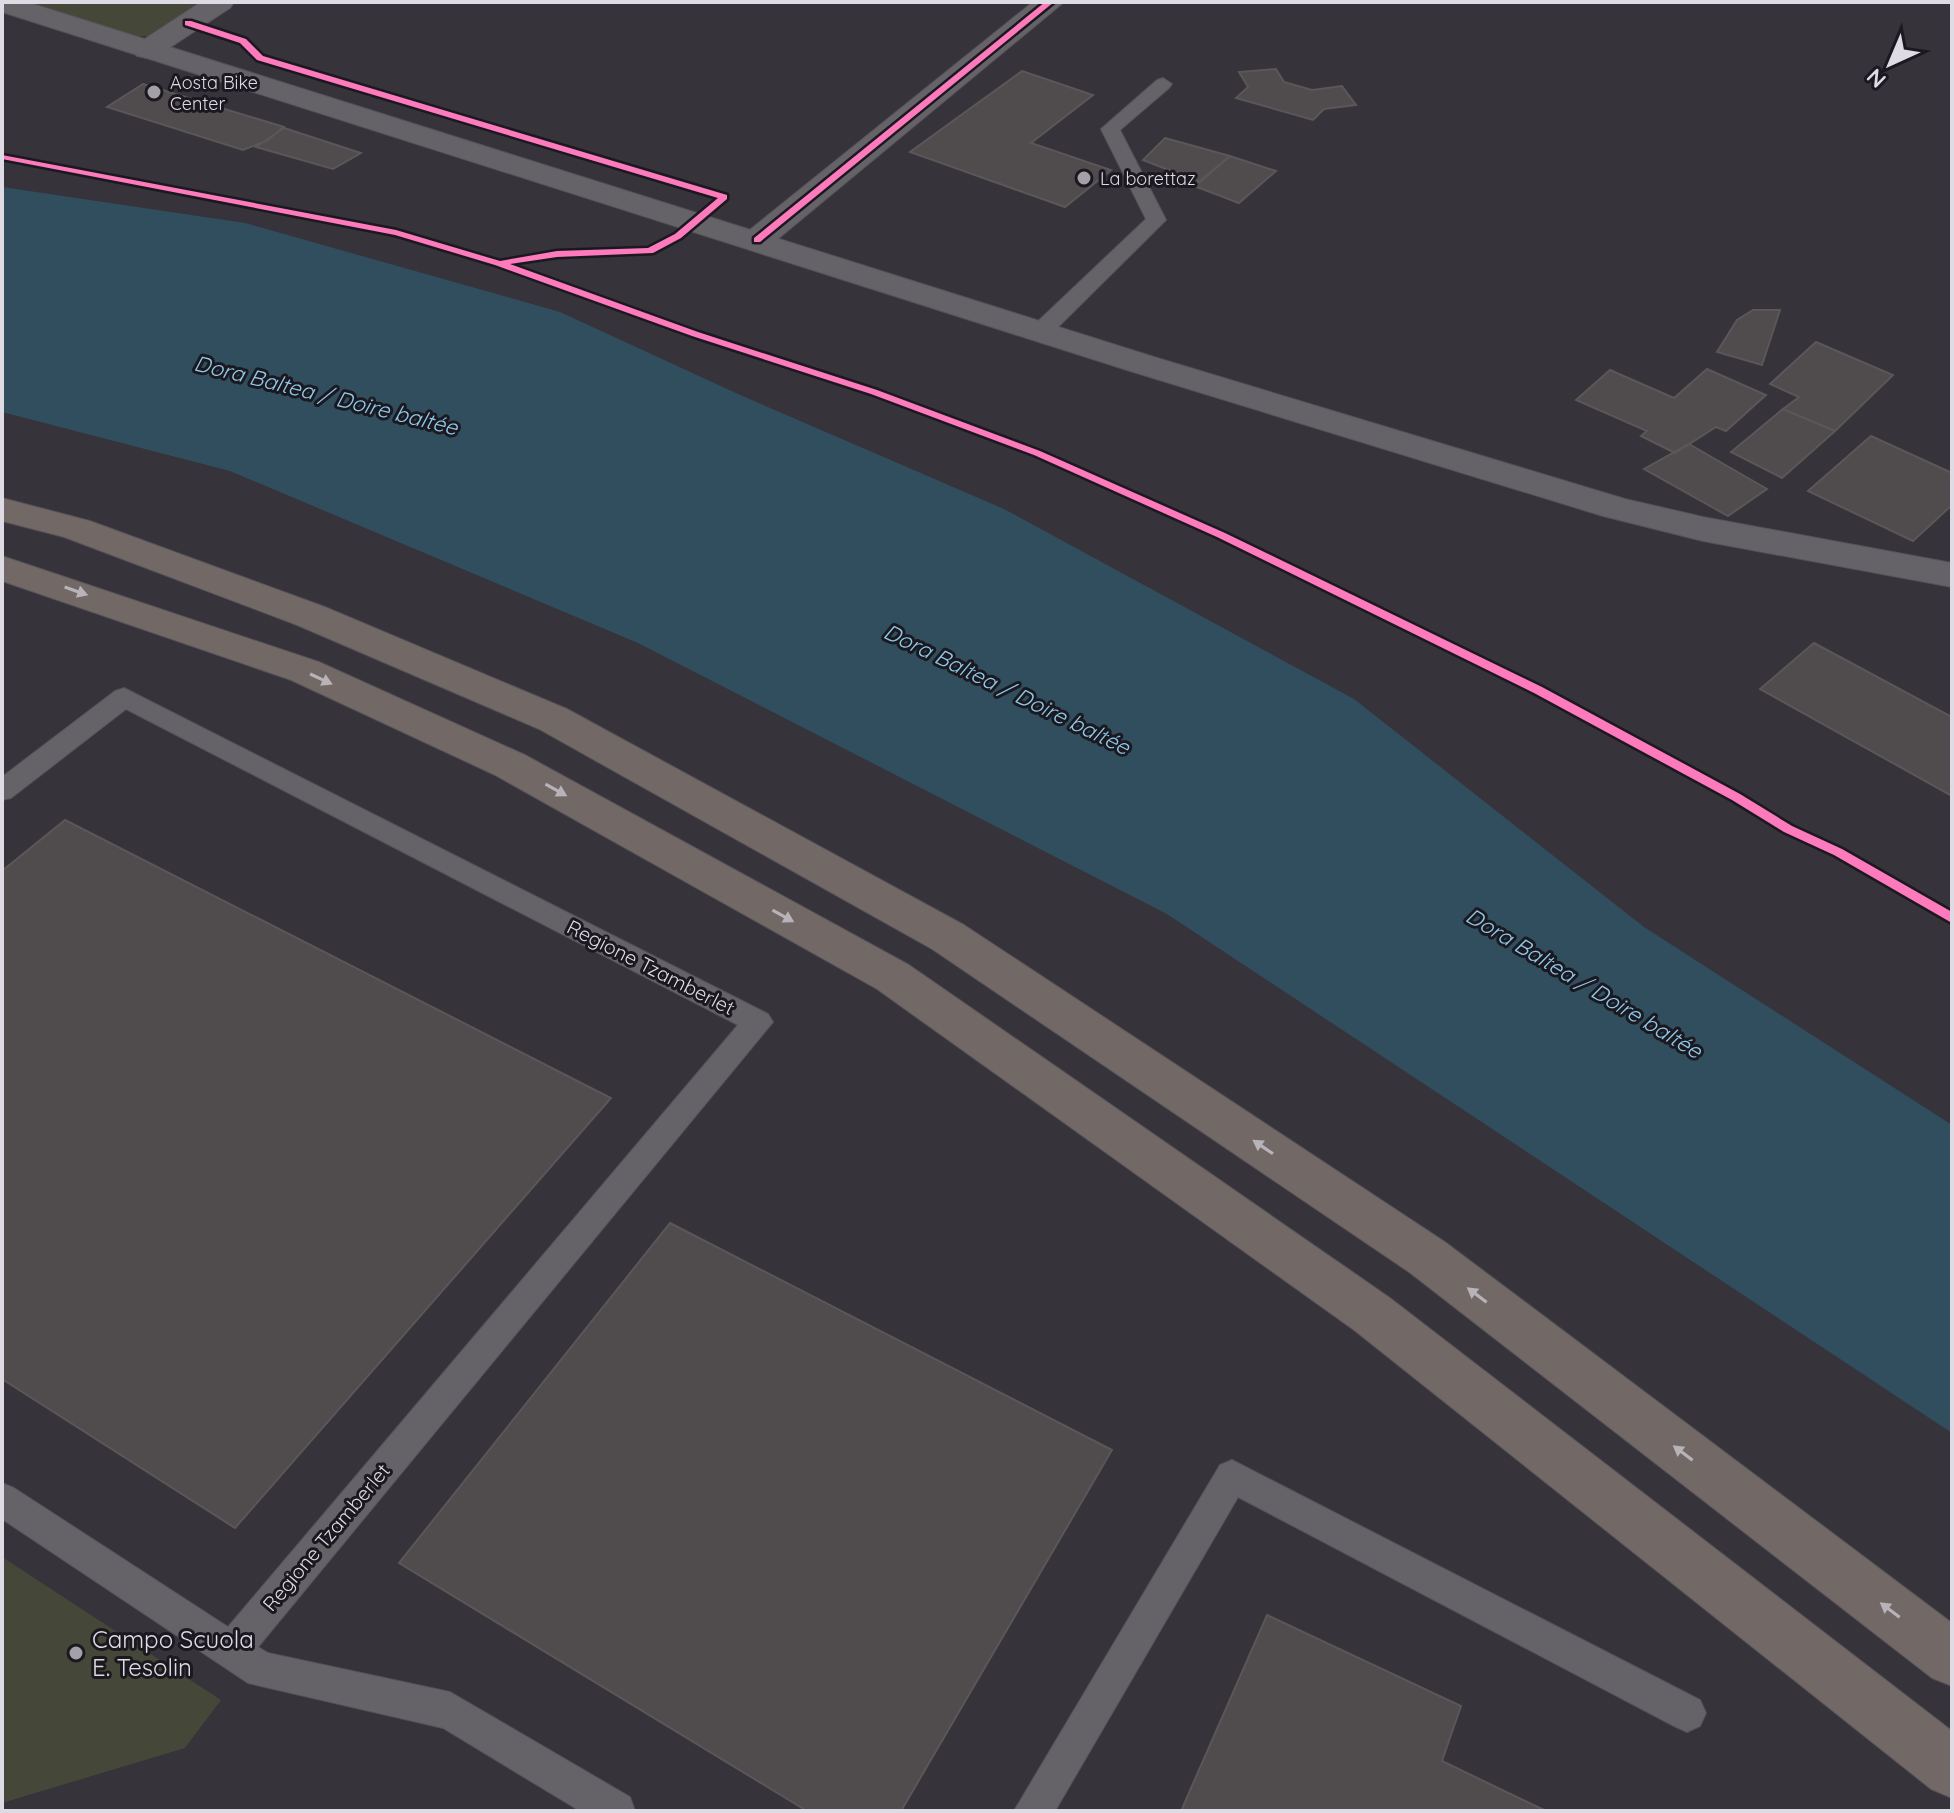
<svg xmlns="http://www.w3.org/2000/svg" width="1954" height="1813" viewBox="0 0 1954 1813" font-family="Quicksand,sans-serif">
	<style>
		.green { fill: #454838 }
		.water { fill: #314e5f }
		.building { fill: #504c4e; stroke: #5b5758; stroke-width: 2 }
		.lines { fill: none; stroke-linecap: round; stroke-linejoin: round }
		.service-casing { stroke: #545158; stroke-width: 2 }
		.minor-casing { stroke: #545158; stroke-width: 2 }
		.secondary-casing { stroke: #545158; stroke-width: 2 }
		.motorway-casing { stroke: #545158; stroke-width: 2 }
		.service { fill: #656368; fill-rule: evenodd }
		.minor { fill: #656368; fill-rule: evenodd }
		.secondary { fill: #656368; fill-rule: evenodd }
		.motorway { fill: #726866; fill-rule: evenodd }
		.cycleway-casing { stroke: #1b191f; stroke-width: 5 }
		.cycleway { fill: #fd7abc; fill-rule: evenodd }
		.oneway { fill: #b8b3b8 }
		.poi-dot { fill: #a3a0a8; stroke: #1b191f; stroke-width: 3 }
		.labels { text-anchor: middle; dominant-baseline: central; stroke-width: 6; stroke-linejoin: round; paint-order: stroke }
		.far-poi-label { font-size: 18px; fill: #dedbe4; stroke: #1b191f; text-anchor: start }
		.street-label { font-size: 20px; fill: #dedbe4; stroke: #1b191f }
		.water-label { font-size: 22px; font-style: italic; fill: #8dcaec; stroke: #1b191f }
		.near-poi-label { font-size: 24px; fill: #dedbe4; stroke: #1b191f; text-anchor: start }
	</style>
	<rect width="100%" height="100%" fill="#36333a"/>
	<!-- green -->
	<path class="green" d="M30,2H205L151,36H133Z
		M2,1557L221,1700L185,1748L2,1803Z"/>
	<!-- water -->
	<path class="water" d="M2,187L245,223L560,312L738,394L1004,509L1354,699L1644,927L1952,1125V1433L1167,914L638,643L230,471L2,412Z"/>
	<!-- building -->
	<path class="building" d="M1276,69L1284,82L1312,90L1342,86L1356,105L1324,109L1313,120L1236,98L1248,87L1239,72Z
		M1022,71L1093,95L1031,143L1111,170L1065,207L910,152Z
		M143,84L284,127L266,141L243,150L107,107Z
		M284,128L361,153L333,169L256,147Z
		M1165,138L1230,156L1200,182L1143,160Z
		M1230,156L1276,171L1239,203L1194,186Z
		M1753,310H1780L1762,365L1717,352L1737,320Z
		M1816,342L1893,375L1835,431L1783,409L1799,397L1770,384Z
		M1707,369L1766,395L1726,431L1716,427L1675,453L1641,436L1647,431L1576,400L1610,370L1674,398Z
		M1783,409L1835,431L1782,478L1731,452Z
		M1871,436L1952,473V505L1913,541L1808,491Z
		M1689,444L1767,489L1728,516L1644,469Z
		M1814,643L1952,717V796L1760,689Z
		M65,820L611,1098L235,1528L2,1379V871Z
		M670,1223L1112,1450L901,1811H807L399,1563Z
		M1267,1615L1461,1706L1442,1761L1546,1811H1181Z"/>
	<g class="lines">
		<!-- service casing -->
		<g class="service-casing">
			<path id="service" d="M1163,78L1172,84L1169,88L1120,130L1166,220L1049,336H1033L1030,331L1033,326L1146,219L1101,129L1157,80Z
				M124,688L768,1014L773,1022L258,1647L268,1653L450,1692L630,1797L635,1811H580L443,1728L248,1683L2,1519V1483L14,1488L228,1627L738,1025L126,709L11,798L2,800V777L115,691Z
				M1232,1460L1700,1700L1706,1713L1700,1726L1687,1732L1674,1726L1238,1497L1055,1811H1014L1220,1465Z"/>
		</g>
		<!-- minor casing -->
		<g class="minor-casing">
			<path id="minor" d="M201,2H234L230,8L157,56L147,58L137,56L133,50L137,44Z
				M1033,2H1064L768,247L757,250L746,247L741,240L746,233Z"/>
		</g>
		<!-- secondary casing -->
		<g class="secondary-casing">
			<path id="secondary" d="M2,2H27L1154,357L1625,499L1703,517L1952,563V587L1703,541L1603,516L1130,371L2,12Z"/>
		</g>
		<!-- motorway casing -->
		<g class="motorway-casing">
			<path id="motorway" d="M2,498L90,521L325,607L567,709L964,925L1445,1242L1952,1623V1686L1932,1678L1409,1272L932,949L539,729L297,625L64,537L2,521Z
				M2,556L319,662L525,755L909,965L1390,1298L1952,1731V1798L1931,1789L1354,1330L877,989L495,775L291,680L2,581Z"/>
		</g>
		<!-- service -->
		<use href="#service" class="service"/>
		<!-- minor -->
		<use href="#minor" class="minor"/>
		<!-- secondary -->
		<use href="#secondary" class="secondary"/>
		<!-- motorway -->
		<use href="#motorway" class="motorway"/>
		<!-- cycleway casing -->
		<g class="cycleway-casing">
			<path id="cycleway" d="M1045,2H1054L760,242H754V238Z
				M185,21H191L246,39L263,56L727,195V199L681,238L653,253L557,257L510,264L698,332L877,390L1040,451L1225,533L1542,687L1740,794L1792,826L1842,849L1952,912V923L1834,855L1784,832L1732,800L1534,693L1217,537L1034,455L871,394L692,336L495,265L395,235L2,159V155L396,230L500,261L557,251L648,248L675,234L718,198L257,60L240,43L185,25Z"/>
		</g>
		<!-- cycleway -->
		<use href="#cycleway" class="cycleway"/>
	</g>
	<!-- one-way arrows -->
	<defs><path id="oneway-solid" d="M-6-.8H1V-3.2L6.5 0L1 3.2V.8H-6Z" transform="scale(2)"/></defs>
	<g class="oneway">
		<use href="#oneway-solid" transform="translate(76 591) rotate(19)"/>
		<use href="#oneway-solid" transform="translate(321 679) rotate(25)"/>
		<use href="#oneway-solid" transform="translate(556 790) rotate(29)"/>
		<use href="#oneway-solid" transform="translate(783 916) rotate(29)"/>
		<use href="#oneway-solid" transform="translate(1263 1147) rotate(-146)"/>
		<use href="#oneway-solid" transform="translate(1477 1295) rotate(-143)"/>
		<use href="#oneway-solid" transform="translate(1683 1453) rotate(-143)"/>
		<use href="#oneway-solid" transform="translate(1890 1610) rotate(-143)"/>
	</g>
	<!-- markers -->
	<g class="poi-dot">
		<circle cx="154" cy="92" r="8"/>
		<circle cx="1084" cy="178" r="8"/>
		<circle cx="76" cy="1653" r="8"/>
	</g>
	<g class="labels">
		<!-- far-poi labels -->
		<g class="far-poi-label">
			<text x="170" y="82">Aosta Bike<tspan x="170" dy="21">Center</tspan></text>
			<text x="1100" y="178">La borettaz</text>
		</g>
		<!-- street labels -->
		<g class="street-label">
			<text transform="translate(651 967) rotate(27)">Regione Tzamberlet</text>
			<text transform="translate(326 1537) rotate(-50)">Regione Tzamberlet</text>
		</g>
		<!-- water labels -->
		<g class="water-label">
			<text transform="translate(326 395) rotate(14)">Dora Baltea / Doire baltée</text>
			<text transform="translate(1007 689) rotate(26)">Dora Baltea / Doire baltée</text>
			<text transform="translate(1584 983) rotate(31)">Dora Baltea / Doire baltée</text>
		</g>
		<!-- near-poi labels -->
		<g class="near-poi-label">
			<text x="92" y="1639">Campo Scuola<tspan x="92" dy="28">E. Tesolin</tspan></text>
		</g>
	</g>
	<!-- border -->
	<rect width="1954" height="1813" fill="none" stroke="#dedbe4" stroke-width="8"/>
	<!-- north arrow -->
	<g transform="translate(1890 64) rotate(224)" stroke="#1b191f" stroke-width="6" paint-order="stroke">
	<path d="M0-6L14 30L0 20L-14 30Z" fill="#dedbe4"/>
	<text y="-12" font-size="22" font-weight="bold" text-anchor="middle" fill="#dedbe4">N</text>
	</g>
</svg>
